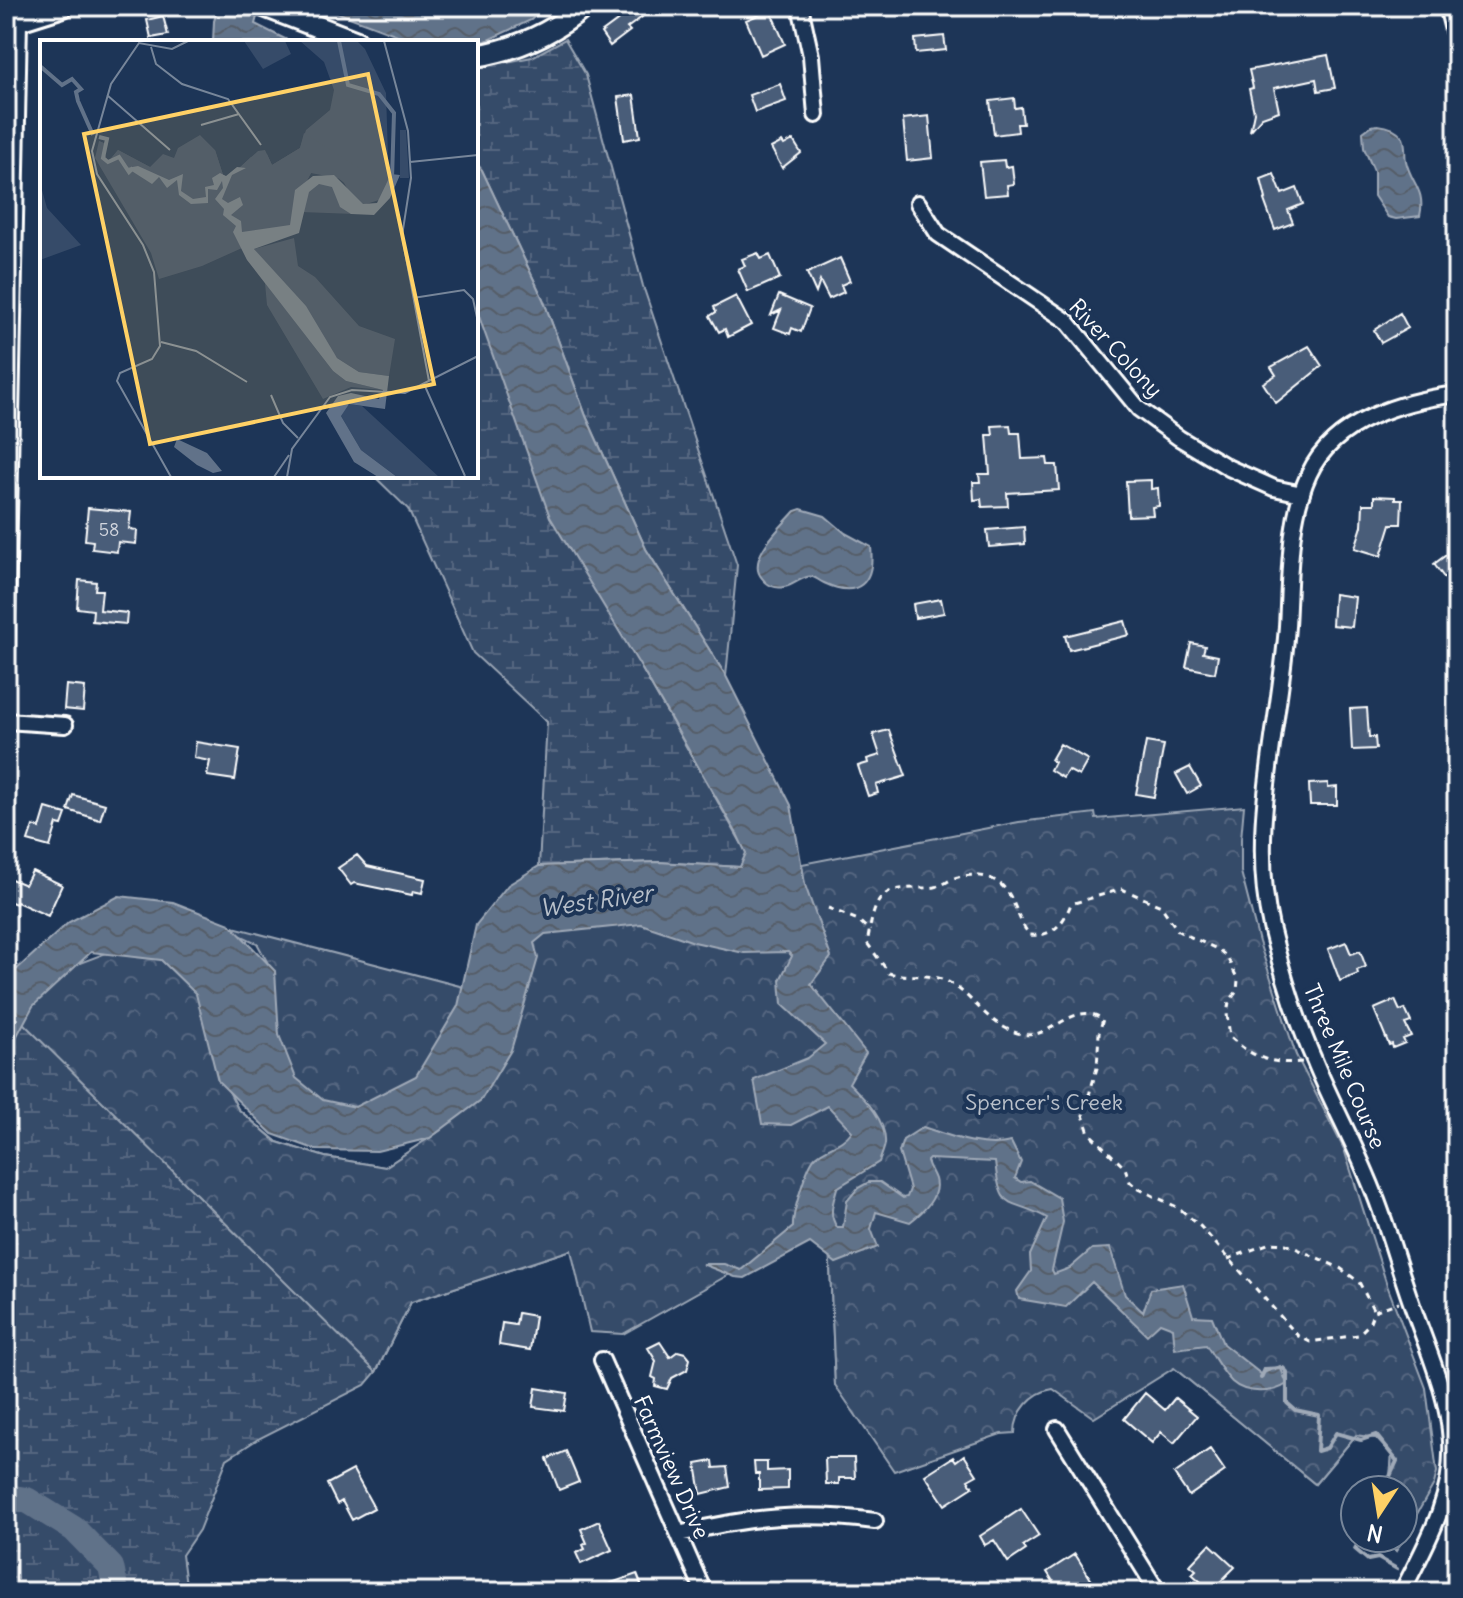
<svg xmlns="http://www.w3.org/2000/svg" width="1463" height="1598" viewBox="0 0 1463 1598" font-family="Delius,sans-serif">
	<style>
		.wetland { fill: url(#wetland-marsh); stroke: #9aa5b4; stroke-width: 2 }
		.park { fill: url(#park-crowns); stroke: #9aa5b4; stroke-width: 2 }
		.water { fill: url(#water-waves); stroke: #a0aab8; stroke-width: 2 }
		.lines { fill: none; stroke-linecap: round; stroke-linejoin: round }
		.stream { stroke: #a0aab8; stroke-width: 4 }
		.river { stroke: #617289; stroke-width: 26 }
		.building { fill: #4a5d79; stroke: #fff; stroke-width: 2 }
		.minor-casing { stroke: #fff; stroke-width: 20 }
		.secondary-casing { stroke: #fff; stroke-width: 26 }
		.path { stroke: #fff; stroke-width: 3; stroke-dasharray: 6 6; stroke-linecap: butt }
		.minor { stroke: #1d3557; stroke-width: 14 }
		.secondary { stroke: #1d3557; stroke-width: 20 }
		.labels { text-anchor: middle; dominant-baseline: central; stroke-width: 8; stroke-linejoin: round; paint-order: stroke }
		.number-label { font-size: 18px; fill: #d2d6de }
		.street-label { font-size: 22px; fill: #fff; stroke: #1d3557 }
		.park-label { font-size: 22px; fill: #b9c0ca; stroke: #1d3557 }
		.water-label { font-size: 24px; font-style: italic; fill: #b8c0ca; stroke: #1d3557 }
		.inset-river { fill: none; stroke: #617289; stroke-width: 4 }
		.inset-road { fill: none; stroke: #77869a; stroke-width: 2 }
		.view { fill: #ffd166; fill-opacity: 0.15; stroke: #ffd166; stroke-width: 4 }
		.inset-edge { fill: none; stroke: #fff; stroke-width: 4 }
	</style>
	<defs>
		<pattern id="wetland-marsh" width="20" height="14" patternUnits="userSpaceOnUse" patternTransform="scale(2)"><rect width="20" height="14" fill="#364b69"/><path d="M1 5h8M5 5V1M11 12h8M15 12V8" fill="none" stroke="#546680"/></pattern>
		<pattern id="park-crowns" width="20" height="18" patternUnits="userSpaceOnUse" patternTransform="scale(2)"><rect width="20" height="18" fill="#364b69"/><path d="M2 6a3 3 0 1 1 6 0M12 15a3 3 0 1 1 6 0" fill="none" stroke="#546680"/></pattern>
		<pattern id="water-waves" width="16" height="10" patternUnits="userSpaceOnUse" patternTransform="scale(2)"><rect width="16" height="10" fill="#617289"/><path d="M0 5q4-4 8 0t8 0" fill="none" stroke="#555d67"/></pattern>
	</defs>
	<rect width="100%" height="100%" fill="#1d3557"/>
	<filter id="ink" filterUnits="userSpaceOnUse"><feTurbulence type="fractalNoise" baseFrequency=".0125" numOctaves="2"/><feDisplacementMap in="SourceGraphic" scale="16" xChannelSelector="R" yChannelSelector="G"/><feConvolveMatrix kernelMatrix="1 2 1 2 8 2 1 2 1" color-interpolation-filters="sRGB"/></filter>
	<g filter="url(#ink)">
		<!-- wetland -->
		<path class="wetland" d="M565,39L586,75L643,286L737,565L726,676L646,549L586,416L543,299L482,170L476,163V68L532,57Z
			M476,307L642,669L747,853L740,867L658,862L539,866L547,722L473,653L408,509L374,476H476Z
			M831,979L1377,1408L1417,1513L1396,1551L1380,1538H1403V1490H1389L1392,1455L1376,1438L1356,1435L1315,1484L1174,1368L835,1385L829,1241L819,1221L662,1312L571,1250L411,1302L376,1372L365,1385L258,1439L227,1459L199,1530L182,1555L187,1592H6V1044L16,1016L215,1064L238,1109L277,1142L325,1157L385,1167L441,1130L504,1030Z"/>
		<!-- park -->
		<path class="park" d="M1244,806L1241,839V872L1259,942L1296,1055L1344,1149L1387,1285L1426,1388L1437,1472L1434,1484L1396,1551L1380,1538H1403V1490H1389L1392,1455L1376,1438L1356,1435L1315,1484L1174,1368L1094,1418L1053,1389C1032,1392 1015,1412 1015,1433L1001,1434L894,1471L835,1385L829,1241L819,1221L741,1274H730L623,1334L590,1332L571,1250L411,1302L376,1372L16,1016L77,964L135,942L195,953L215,1064L238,1109L277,1142L325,1157L385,1167L441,1130L504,1030L529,932L805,885L802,864L1019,822L1095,813L1096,819Z
			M210,921L475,990L436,1079L336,1117L283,1090L270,967L257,943Z"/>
		<!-- water -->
		<path class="water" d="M219,6H260L255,24L291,42H213L214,21Z
			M320,6H546L531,20L486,41L416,42Z
			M1378,125C1387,126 1396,128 1402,136C1407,144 1404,152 1406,161C1411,184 1426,189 1420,216L1396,219L1388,217L1374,196V171L1364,148L1363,132L1371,126Z
			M476,163L482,170L543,299L586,416L646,549L726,676L791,805L805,885L831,957L811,984L866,1053L849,1083C864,1098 887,1120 885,1144C884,1149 881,1157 879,1162L837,1188C833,1202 828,1215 837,1227H843L847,1201L858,1188L869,1182H880L903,1198L907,1197L910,1189L899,1152L903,1140L923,1127C950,1136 982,1149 1011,1142L1021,1162L1015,1178L1021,1182L1030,1181L1059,1198L1063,1222L1052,1270L1054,1274L1070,1268L1092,1249L1110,1248L1125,1295L1143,1312L1151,1289L1183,1284L1193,1316L1212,1317L1223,1344L1261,1374L1280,1366L1287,1384C1273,1394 1245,1394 1232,1382C1222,1372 1214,1357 1206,1345L1175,1349L1173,1328L1160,1323L1147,1335L1092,1282L1066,1307L1019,1299L1017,1291L1031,1271L1030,1255L1047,1218C1008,1196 1001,1215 995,1162L929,1159L927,1161C929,1168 933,1173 935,1179C940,1197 923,1212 910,1222L876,1212L871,1229L878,1247L836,1263L810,1243L745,1278L735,1277L702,1264H724L741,1270L793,1227C792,1214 807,1164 816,1156C829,1145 841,1146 852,1131L828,1106L791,1125L762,1124L754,1080L808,1058L825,1044L782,1004L780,980L792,956L788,952L744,953L694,942L641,924L545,934L534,943L538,958L511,1050L481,1100L430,1138L377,1151L317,1150L272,1134L218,1081L196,994L161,960L91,952L33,1006L6,1056V979L69,922L119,896L173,902L230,924L275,971L279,1035L296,1078L323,1100L355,1107L416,1076L458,1006L476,925L508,885L539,866L658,862L740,867L746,853L737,834L642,669L550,517L476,308Z
			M801,509L825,516L845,533L871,547C875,583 858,599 824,583C817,580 814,575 807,577C799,579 792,586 784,587C775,589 767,585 762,578C745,559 782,526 795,511Z"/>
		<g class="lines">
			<!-- stream -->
			<path class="stream" d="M1261,1378L1265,1369L1283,1368L1287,1372V1403L1295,1410L1319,1415L1317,1451L1327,1448L1336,1433L1361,1440L1376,1435L1397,1461L1387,1483L1388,1490
				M1361,1538L1355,1549L1368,1560L1378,1558L1397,1569
				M1423,1584L1433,1592"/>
			<!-- river -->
			<path class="river" d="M6,1497L27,1500L74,1529L111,1567L116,1592"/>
		</g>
		<!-- building -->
		<path class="building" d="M635,8L642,17L627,28L630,31L610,46L601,33Z
			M770,10L785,44L761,55L746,20Z
			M163,16L168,35L151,38L147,20Z
			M944,36L946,50L916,53L915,39Z
			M1328,55L1335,88L1318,91L1316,79L1274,88L1279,111L1262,117L1250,131L1254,112L1249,89L1253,88L1249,70Z
			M780,84L786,101L755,112L749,95Z
			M634,95L640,137L624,140L618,97Z
			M1014,98L1015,108L1021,107L1023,124H1017L1018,132L994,135L990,101Z
			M929,116L933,158L907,161L903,119Z
			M793,140L801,153L782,168L771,148L782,142L784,145Z
			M1004,160L1005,167L1012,166L1014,184L1007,185L1008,194L984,196L980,162Z
			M1274,174L1282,194L1297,188L1303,204L1288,210L1293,223L1275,230L1264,200L1266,199L1261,179Z
			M758,253L761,259L770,255L780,278L748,292L738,269L745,266L742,259Z
			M840,258L850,281L841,285L844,292L829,299L820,281L816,293L807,273Z
			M779,295L810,308L801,332L792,328L790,334L774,328L781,310L771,315Z
			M736,296L751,325L728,337L725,329L719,332L710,316L716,312L714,307Z
			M1400,313L1408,328L1381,343L1374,330Z
			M1309,346L1322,366L1276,403L1263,383L1276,375L1271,367Z
			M1010,425L1011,433H1020L1022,459L1047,458L1048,465H1057L1059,490L1007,493L1008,506L982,507L981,499L974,500L973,482H980L979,474H990L987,435H993L992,426Z
			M1151,480V489L1158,488L1159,506L1152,507L1153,515L1128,516L1126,481Z
			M1374,496L1395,497V500H1402L1401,524H1391L1381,556L1355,548L1362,526L1363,504H1374Z
			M88,508L131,512L129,529L137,530L136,544L118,542L117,552L92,549L93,541L85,540Z
			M1024,527L1025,544L989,547L987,530Z
			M1457,547V595L1434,564Z
			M79,580L96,582L95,590H102L100,610L127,613L126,624L92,621L93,610L77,608Z
			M1334,594L1355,597L1352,627L1332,625Z
			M941,599L944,613L915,618L913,604Z
			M1125,621L1129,635L1069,650L1065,636Z
			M1191,643L1205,646L1203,653L1218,656L1215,673L1186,667Z
			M66,685L85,687L83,711L64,709Z
			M1367,708L1369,737H1375L1376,749L1352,750L1350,709Z
			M889,730L906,776L876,785L878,793L868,796L858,766L868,763L867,759L880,755L873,734Z
			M196,742L240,749L235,780L207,776L210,761L194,758Z
			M1146,742L1164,745L1154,797L1136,794Z
			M1060,744L1088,760L1079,776L1068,770L1063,778L1050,770L1054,762L1051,760Z
			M1190,767L1201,786L1187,794L1176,774Z
			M1328,783V788L1337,787V805H1310L1309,784Z
			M73,795L105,804L100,820L68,810Z
			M46,808L66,814L62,825L57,824L50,847L28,841L33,826L40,828Z
			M357,855L367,866L425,879L422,893L413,891L412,895L354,883L351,885L338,868Z
			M32,871L62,885L48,916L17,902L16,904L6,900V885L9,878L25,885Z
			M1346,942L1351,954L1360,951L1366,967L1357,970L1358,974L1340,981L1328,949Z
			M1395,1000L1400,1011L1405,1009L1411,1022L1405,1024L1411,1036L1403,1039L1405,1043L1393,1048L1392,1044L1389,1045L1374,1009Z
			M518,1313L535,1316L530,1350L499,1345L502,1323L516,1325Z
			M660,1342L670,1357L678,1351L685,1353L690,1359L687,1370L672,1378L667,1389L655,1386L656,1379L652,1377L656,1361L648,1348Z
			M536,1388L567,1393L564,1411L533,1407Z
			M1145,1393L1165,1410L1175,1398L1197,1416L1174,1443L1161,1432L1152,1443L1124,1419Z
			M1210,1449L1225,1471L1189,1496L1174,1474Z
			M566,1451L579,1482L559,1490L547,1459Z
			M964,1455L977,1475L968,1480L973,1487L945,1505L925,1475L953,1457L956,1461Z
			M825,1458H854L855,1478H839V1484H826Z
			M713,1461L714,1468L727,1467L730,1487L701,1494L696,1464Z
			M754,1462H767V1471L788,1470V1489L759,1490V1474H755Z
			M353,1470L374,1508L352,1520L342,1501L337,1504L327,1484Z
			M1021,1509L1039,1536L1023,1546L1026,1550L1008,1562L994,1540L985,1545L980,1536Z
			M599,1521L612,1550L581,1564L576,1553L585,1549L583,1545L587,1543L581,1529Z
			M1210,1544L1235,1567L1219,1583L1222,1585L1216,1592H1212L1192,1574L1196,1570L1190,1565Z
			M1075,1554L1099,1592H1060L1047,1572Z
			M637,1574L644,1592H592L591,1590Z"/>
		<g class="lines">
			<!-- minor casing -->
			<g class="minor-casing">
				<path id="minor" d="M800,6L811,56L816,115
					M1447,6L1457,46
					M918,203L938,234L1067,321L1139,409L1179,438L1229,468L1274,488L1302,494
					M6,667L19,20
					M6,721L65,725
					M602,1360L704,1592
					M1057,1429L1158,1592
					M679,1534C746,1517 806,1511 875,1521
					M1402,1592C1427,1543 1454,1497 1451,1441C1448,1394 1427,1348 1412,1305C1397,1263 1386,1219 1368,1178C1352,1139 1331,1101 1315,1062C1296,1019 1282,973 1271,927C1248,829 1280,726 1287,626C1290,578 1288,519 1309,474C1334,420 1403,401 1457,394"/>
			</g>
			<!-- secondary casing -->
			<g class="secondary-casing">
				<path id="secondary" d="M264,6L357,42
					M6,24L63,6
					M476,56C518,49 553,33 585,6"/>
			</g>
			<!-- path -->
			<path class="path" d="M828,908L858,920L870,931
				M1302,1062C1271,1065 1252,1057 1230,1037L1227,1014L1229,1002L1237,991L1238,980L1227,957L1219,950L1178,931L1161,906L1122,889L1071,904C1063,924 1053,937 1030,935C1015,919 1016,891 994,880C985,875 968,874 958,877C950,879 944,885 935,887C919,890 895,884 882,897C872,907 870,930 867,943L889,973C907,978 927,973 944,980C972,992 985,1025 1021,1034C1052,1041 1072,999 1103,1019L1099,1033L1097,1068L1083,1115L1089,1133L1125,1168L1130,1182L1137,1188L1179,1208L1201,1227L1298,1336L1310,1342L1358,1335L1369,1324L1374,1311L1399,1302
				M1228,1259L1270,1243L1286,1244L1340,1268L1359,1282L1374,1311"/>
			<!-- minor -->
			<use href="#minor" class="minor"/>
			<!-- secondary -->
			<use href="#secondary" class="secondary"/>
		</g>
	</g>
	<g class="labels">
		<!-- number labels -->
		<g class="number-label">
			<text x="109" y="529">58</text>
		</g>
		<!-- street labels -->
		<g class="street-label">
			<text transform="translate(1116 348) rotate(47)">River Colony</text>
			<text transform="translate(1345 1066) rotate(67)">Three Mile Course</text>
			<text transform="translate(672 1467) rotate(66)">Farmview Drive</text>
		</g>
		<!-- park labels -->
		<g class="park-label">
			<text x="1044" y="1102">Spencer's Creek</text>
		</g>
		<!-- water labels -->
		<g class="water-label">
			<text transform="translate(596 900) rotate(-8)">West River</text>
		</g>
	</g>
	<!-- overview -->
	<g transform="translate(40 40)">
		<rect width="438" height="438" fill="#1d3557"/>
		<path d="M260,1H317L325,9L346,53L349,147L308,146L293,134L271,133L254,165L63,122L59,101L66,104L63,110L68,122L78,110L123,134L175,110L185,141L211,117L227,114L232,125L260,108L266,90L290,70L294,50L284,22ZM254,198L258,226L275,237L319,286L355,299L349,336L319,332L297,318L214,209ZM225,243L293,331L306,341L343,350L311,347L283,359L227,265ZM310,364L322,366L399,437H357L321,410L301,376L302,368Z" fill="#364b69"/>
		<path d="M204,1H245L251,14L223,29Z" fill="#364b69"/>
		<path d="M360,90H366L369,138H360ZM264,93L349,147L339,160L317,167L302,139L271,133L254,165L253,185L162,226L119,239L111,213L55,118L59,101L66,104L63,110L68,122L78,110L110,127L123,114L134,118L138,108L160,95L175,110L185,141L218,111L225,110L232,125L260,108ZM282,141L294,144L302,167L315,174L261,172L265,153ZM0,143L7,168L41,205L0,220Z" fill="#364b69"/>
		<path d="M98,126L129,140L143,134L141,151L153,159L166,157L165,147L174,145L172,138L180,133L186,136L197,127L206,128L192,135L182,159L188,163L200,157L203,165L191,175L201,181L202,192L250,185L255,150L273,136L294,135L323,164L337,163L351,134L360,135L350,158L334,175L311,174L300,167L292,147L279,144L269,152L259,193L214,209L266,266L297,318L319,332L349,336L345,369L309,364L301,376L321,410L357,437H338L314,422L286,373L298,356L311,353L339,359L343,350L306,341L293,331L207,220L193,192L196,186L183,175L184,169L175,159L183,148L182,141L177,150L168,149V163L151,164L139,155L137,140L127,148L119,137L112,144L87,128ZM137,399L167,413L182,431L173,433L157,425L134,407Z" fill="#617289"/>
		<path class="inset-river" d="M299,1L308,45L339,54L354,73L352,139M0,26L22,45L32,39L41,49L36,52L38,61L53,95M59,97L67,99L63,118L68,122L79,117L89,132L93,128"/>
		<path class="inset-road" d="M344,1L368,91L371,138L362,196L389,341M111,7L116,24L142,44L188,59L221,105M67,55L130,110M161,85L199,74M370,122L438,115M373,258L424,250L433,259L438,282M121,302L156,311L207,342M384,344L425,436M231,355L243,383L258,398M131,437L77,341L80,333L112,319L120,306L114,232L103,205L57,134L52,111L71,44L99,3L132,9L148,1M234,437L249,415M247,437L252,409L290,357L312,350L365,353L438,316"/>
		<path class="view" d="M328,34L394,344L110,404L44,94Z"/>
		<rect width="438" height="438" class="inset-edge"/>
	</g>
	<!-- margin -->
	<rect width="1463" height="1598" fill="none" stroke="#1d3557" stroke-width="32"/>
	<rect x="16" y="16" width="1431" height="1566" fill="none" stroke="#fff" stroke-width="3" filter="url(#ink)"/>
	<!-- north arrow -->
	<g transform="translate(1379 1514) rotate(192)"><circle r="38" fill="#1d3557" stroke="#77869a" stroke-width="2"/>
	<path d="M0-6L14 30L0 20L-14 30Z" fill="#ffd166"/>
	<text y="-12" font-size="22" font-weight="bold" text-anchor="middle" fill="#ffffff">N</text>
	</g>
</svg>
